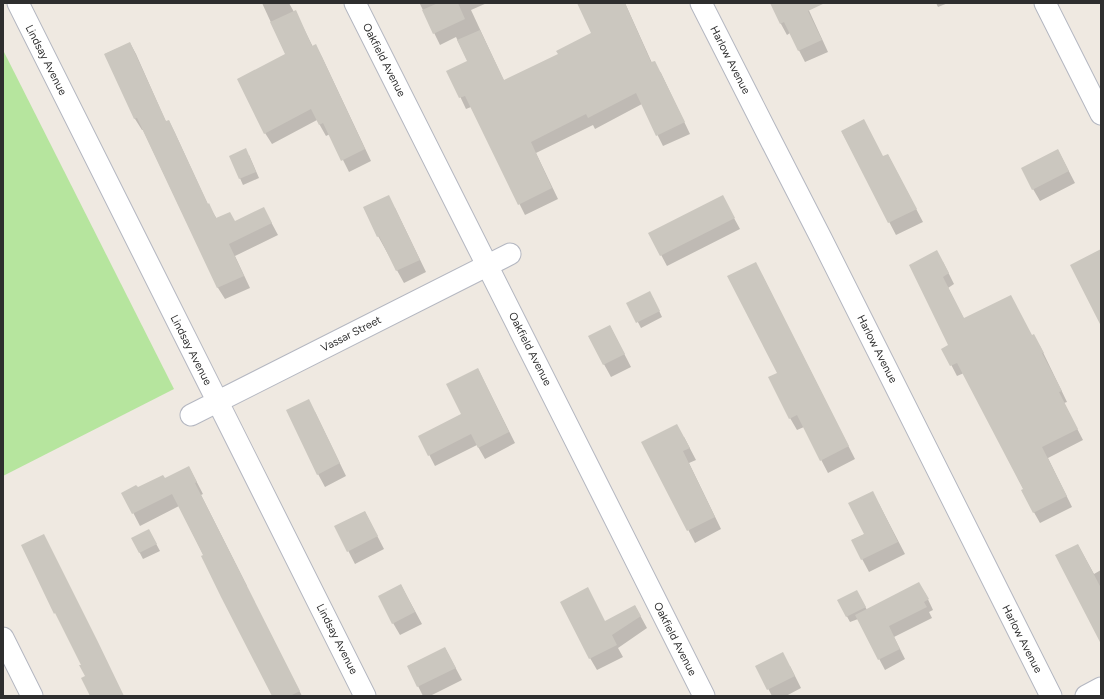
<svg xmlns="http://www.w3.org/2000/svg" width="1104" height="699" viewBox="0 0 1104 699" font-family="Figtree,sans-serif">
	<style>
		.green { fill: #b6e59e }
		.shadow { fill: #0003 }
		.building { fill: #cbc7bf }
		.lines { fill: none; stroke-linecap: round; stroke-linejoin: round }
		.street-casing { stroke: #b4b7c1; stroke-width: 23 }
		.street { stroke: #fff; stroke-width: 21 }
		.labels { text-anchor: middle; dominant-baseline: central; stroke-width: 3; stroke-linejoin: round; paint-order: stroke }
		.street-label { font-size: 11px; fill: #2e2e2e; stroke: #fff }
	</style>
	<rect width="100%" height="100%" fill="#efe9e1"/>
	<!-- green -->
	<path class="green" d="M3,50L174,389L3,476Z"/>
	<!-- shadow -->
	<path class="shadow" d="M262,3H289L294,12L295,11L313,47L316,46L322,57L371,161L349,172L330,134L326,136L317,120L272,144L265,133L286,55Z
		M417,3H487L471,10L504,81L559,55L592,33L581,3H625L652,63L661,73L690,134L663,146L642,104L595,129L593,125L536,153L558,199L525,215L471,107L466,109L448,71L468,62L456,37L440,45L420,4H418Z
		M771,3H807L806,4L828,52L805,62L790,33L787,35L781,24Z
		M936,3H948L938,7Z
		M130,43L136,54L166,122L169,121L175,133L208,205L217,219L235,222L270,220L278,235L235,256L250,288L225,299L218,288L143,130H142L135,119L105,54Z
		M842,132L884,157L888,155L923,222L896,235Z
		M1058,150L1075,183L1040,201L1033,189Z
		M249,155L259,178L243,185L230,156Z
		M728,207L740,229L667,266L650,234Z
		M395,208L426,272L404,283L378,236Z
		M943,262L954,284L948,288L964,319L1032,336L1040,346L1067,402L1064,403L1083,440L1048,458L1072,507L1040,523L1022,491L1024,490L964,373L957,376L943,349L950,346L910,265Z
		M762,275L855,459L828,473L804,427L797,430L790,418L779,373Z
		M653,298L662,317L641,328L628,303Z
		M610,326L631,367L611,377L589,337Z
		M478,369L515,443L485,459L477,445L435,466L420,437L462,414Z
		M315,412L346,476L325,487L318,474Z
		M684,437L696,460L689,463L721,529L695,543L643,442Z
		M189,467L203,494L201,495L247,586H246L302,696H274L179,506L140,526L123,493L165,479Z
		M879,504L905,554L869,572L852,540L865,534Z
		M365,512L384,549L355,564L336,527Z
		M152,536L160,551L143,559L132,538Z
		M1078,545L1094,574L1101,570V644Z
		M401,585L422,624L400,635L393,623Z
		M925,593L933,610L929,612L932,618L894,637L905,659L885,670L858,619L850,622L838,600L860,597L867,610Z
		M635,606L647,628L618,648L623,657L597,670L590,658L605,622Z
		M445,648L462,680L430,696H423L408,666Z
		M790,666L801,688L786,696H772L757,667Z"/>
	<!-- building -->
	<path class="building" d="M438,3H458L465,19L433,34L422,10Z
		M577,3H625L651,62L655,61L685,122L656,136L636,93L588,118L586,114L531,142L552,188L518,205L465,96L459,98L446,71L467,61L457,40L480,30L504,80L558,54L556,51L591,33Z
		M770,3H825L808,11L822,40L798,51L784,22L780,24Z
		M296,10L312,46L316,44L365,149L341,161L323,123L319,125L311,109L264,134L237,79L285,54L270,22Z
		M130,42L166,121L169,120L208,204L209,203L216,218L230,212L235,221L264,207L272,223L229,244L244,276L217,288L137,118L134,119L104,54Z
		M864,119L883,156L888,154L917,209L888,223L841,131Z
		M246,148L256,172L239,179L229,156Z
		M1058,149L1069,171L1032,190L1021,168Z
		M389,195L420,260L396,271L379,236L377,237L363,207Z
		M723,195L735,218L660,256L648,233Z
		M1101,249V326L1070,265Z
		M937,250L949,273L943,277L964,318L1011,295L1032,335L1034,334L1044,353H1042L1062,391L1059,392L1078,429L1042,447L1067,496L1033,513L1021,490L1023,489L957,363L950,366L941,349L948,345L909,265Z
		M756,262L849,446L820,461L797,415L789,419L768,377L777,373L727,276Z
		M650,291L660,311L636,323L626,303Z
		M610,325L625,354L603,365L588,336Z
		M478,368L509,432L478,448L471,434L428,456L418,436L461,414L446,384Z
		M309,399L340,463L317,475L286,410Z
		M677,424L690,448L683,451L715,517L687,531L641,442Z
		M189,466L197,482L195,483L300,691L290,696H272L221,597L201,556L203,555L172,494L132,514L121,493L136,485L138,487L163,475L165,478Z
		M873,491L898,542L861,560L851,540L864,534L848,503Z
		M365,511L378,536L347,552L334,526Z
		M149,529L157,544L139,553L131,538Z
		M44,534L98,642L124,696H90L81,678L85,676L79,665H81L55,613L54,614L21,545Z
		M1078,544L1101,588V644L1055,555Z
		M919,582L929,599L924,602L927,607L889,626L900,649L878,660L855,615Z
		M401,584L415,612L392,624L378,596Z
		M588,587L605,621L635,605L641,616L612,635L617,645L589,659L560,602Z
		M857,590L866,607L846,617L837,600Z
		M445,647L456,668L417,687L407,666Z
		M783,652L795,676L767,690L755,666Z"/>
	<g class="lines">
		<!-- street casing -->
		<g class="street-casing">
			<path id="street" d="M18,3L365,696
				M355,3L704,696
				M701,3L763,125L821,238L1051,696
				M1045,3L1101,114
				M191,415L510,254
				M3,638L32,696
				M1086,696L1101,688"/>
		</g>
		<!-- street -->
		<use href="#street" class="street"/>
	</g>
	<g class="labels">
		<!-- street labels -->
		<g class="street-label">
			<text transform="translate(46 60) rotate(63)">Lindsay Avenue</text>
			<text transform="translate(384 60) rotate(63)">Oakfield Avenue</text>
			<text transform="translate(730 60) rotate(63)">Harlow Avenue</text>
			<text transform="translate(351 334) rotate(-27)">Vassar Street</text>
			<text transform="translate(530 349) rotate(63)">Oakfield Avenue</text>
			<text transform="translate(877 349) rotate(63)">Harlow Avenue</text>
			<text transform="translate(191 350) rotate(63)">Lindsay Avenue</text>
			<text transform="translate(337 639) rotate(63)">Lindsay Avenue</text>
			<text transform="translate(675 639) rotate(63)">Oakfield Avenue</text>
			<text transform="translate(1022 639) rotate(63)">Harlow Avenue</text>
		</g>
	</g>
	<!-- border -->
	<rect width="1104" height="699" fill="none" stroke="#2e2e2e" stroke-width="8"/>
</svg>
